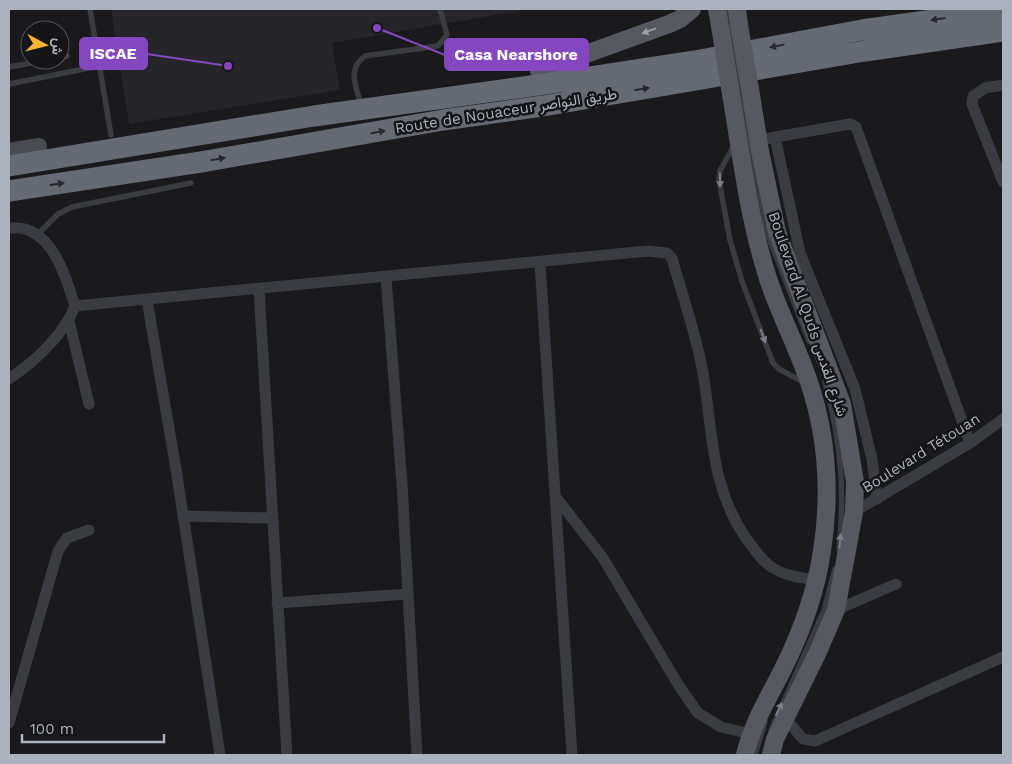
<svg xmlns="http://www.w3.org/2000/svg" width="1012" height="764" viewBox="0 0 1012 764" font-family="'Work Sans',Vazirmatn,sans-serif">
	<style>
		.built { fill: #26262a }
		.lines { fill: none; stroke-linecap: round; stroke-linejoin: round }
		.lane { stroke: #3b3c42; stroke-width: 5.5 }
		.street { stroke: #3b3c42; stroke-width: 11 }
		.secondary { stroke: #494b52; stroke-width: 16 }
		.primary { stroke: #575961; stroke-width: 18 }
		.highway { stroke: #666a73; stroke-width: 21 }
		.lane-bridge { stroke: #3b3c42; stroke-width: 5.5 }
		.primary-bridge { stroke: #575961; stroke-width: 18 }
		.oneway { fill: #292a2f }
		.oneway2 { fill: #9ba0ab }
		.oneway3 { fill: #797d86 }
		.labels { text-anchor: middle; dominant-baseline: central; stroke-width: 5; stroke-linejoin: round; paint-order: stroke }
		.street-label { font-size: 15px; fill: #acb2bd; stroke: #151518 }
		.leader { fill: none; stroke: #8547bf; stroke-width: 2 }
		.callout-dot { fill: #8547bf; stroke: #151518; stroke-width: 2 }
		.callout { fill: #8547bf; stroke: #8547bf; stroke-width: 2 }
		.callout-label { font-size: 16px; text-anchor: middle; font-weight: bold; fill: #fff }
	</style>
	<rect width="100%" height="100%" fill="#1a1a1d"/>
	<!-- built -->
	<path class="built" d="M111,9H531L332,43L340,90L129,124Z"/>
	<g class="lines">
		<!-- lane -->
		<path class="lane" d="M90,9L111,135
			M726,9L729,25
			M60,58L67,56
			M9,67L48,60
			M9,84L99,66
			M740,92L765,228L809,341
			M359,98C354,81 349,68 365,56L438,46L447,35L440,9
			M735,143L720,171L719,180L730,240L742,281L773,363L779,369L805,383
			M37,235L58,214L72,207L191,183
			M825,382C841,442 845,489 839,550
			M771,730L824,610L835,569
			M755,755L765,722"/>
		<!-- street -->
		<path class="street" d="M1003,85L985,88L973,96L972,104L1003,182
			M775,137L800,253L855,389L872,459L877,499
			M758,140L850,124L856,127L970,443
			M9,228C51,223 65,275 75,306C64,335 34,362 9,379
			M540,263L572,755
			M386,277L402,484L417,755
			M259,289L287,755
			M147,300L176,469L220,755
			M75,306L647,251L667,253L672,258L675,269C685,303 697,338 703,373C713,432 710,484 745,537C753,547 761,561 773,568C785,576 802,578 816,580
			M69,321L89,404
			M555,496L603,558L679,686L698,713L721,727L751,734
			M854,512L970,443L1003,419
			M183,516L271,518
			M277,603L407,594
			M836,610L896,584
			M785,718L803,739L815,741L1003,657
			M9,723L58,551L67,538L89,530"/>
		<!-- secondary -->
		<path class="secondary" d="M9,151L39,146"/>
		<!-- primary -->
		<path class="primary" d="M717,9L720,26
			M737,9L739,25
			M539,71L669,24L680,19L692,9
			M750,89L760,151L777,232L842,404L855,482L854,512L836,610L817,654L775,739L771,755
			M731,94C741,153 748,214 766,272C775,303 790,332 802,363C826,423 832,487 822,551C816,592 801,633 783,669C769,697 752,724 745,755"/>
		<!-- highway -->
		<path class="highway" d="M9,166L314,116L538,85L695,61L862,30L1003,10
			M9,191L201,162L443,120L543,106L865,51L1003,31"/>
		<!-- lane-bridge -->
		<path class="lane-bridge" d="M729,25L740,92"/>
		<!-- primary-bridge -->
		<path class="primary-bridge" d="M739,25L750,89
			M720,26L731,94"/>
	</g>
	<!-- one-way arrows -->
	<defs><path id="oneway-solid" d="M-6-.8H1V-3.2L6.5 0L1 3.2V.8H-6Z" transform="scale(1.25)"/></defs>
	<g class="oneway">
		<use href="#oneway-solid" transform="translate(938 19) rotate(172)"/>
		<use href="#oneway-solid" transform="translate(777 46) rotate(169)"/>
		<use href="#oneway-solid" transform="translate(642 89) rotate(-9)"/>
		<use href="#oneway-solid" transform="translate(378 132) rotate(-11)"/>
		<use href="#oneway-solid" transform="translate(218 159) rotate(-10)"/>
		<use href="#oneway-solid" transform="translate(57 184) rotate(-9)"/>
	</g>
	<use class="oneway2" href="#oneway-solid" transform="translate(649 31) rotate(160)"/>
	<g class="oneway3">
		<use href="#oneway-solid" transform="translate(720 180) rotate(89)"/>
		<use href="#oneway-solid" transform="translate(763 336) rotate(70)"/>
		<use href="#oneway-solid" transform="translate(840 541) rotate(-84)"/>
		<use href="#oneway-solid" transform="translate(779 709) rotate(-65)"/>
	</g>
	<g class="labels">
		<!-- street labels -->
		<g class="street-label">
			<text transform="translate(506 111) rotate(-9)">Route de Nouaceur طريق النواصر</text>
			<text transform="translate(808 314) rotate(71)">Boulevard Al Quds شارع القدس</text>
			<text transform="translate(921 453) rotate(-32)">Boulevard Tétouan</text>
		</g>
	</g>
	<!-- callouts -->
	<path class="leader" d="M228 66L147 54M377 28L445 55"/>
	<g class="callout-dot">
		<circle cx="228" cy="66" r="5"/>
		<circle cx="377" cy="28" r="5"/>
	</g>
	<g class="callout">
		<rect x="80" y="38" width="67" height="31" rx="5"/>
		<rect x="445" y="39" width="143" height="31" rx="5"/>
	</g>
	<g class="callout-label">
		<text x="113" y="59">ISCAE</text>
		<text x="516" y="60">Casa Nearshore</text>
	</g>
	<!-- border -->
	<rect width="1012" height="764" fill="none" stroke="#acb2bd" stroke-width="20"/>
	<!-- north arrow -->
	<g transform="translate(45 45) rotate(97)"><circle r="24" fill="#151518" stroke="#51545a"/>
	<path d="M0-4L9 19L0 12L-9 19Z" fill="#feb231"/>
	<text y="-8" font-size="14" font-weight="bold" text-anchor="middle" fill="#acb2bd">ش</text>
	</g>
	<!-- scale -->
	<path d="M22 734v8h142v-8" fill="none" stroke="#acb2bd" stroke-width="2.5"/>
	<text x="30" y="734" font-size="15" fill="#acb2bd" stroke="#151518" stroke-width="4" paint-order="stroke">100 m</text>
</svg>
